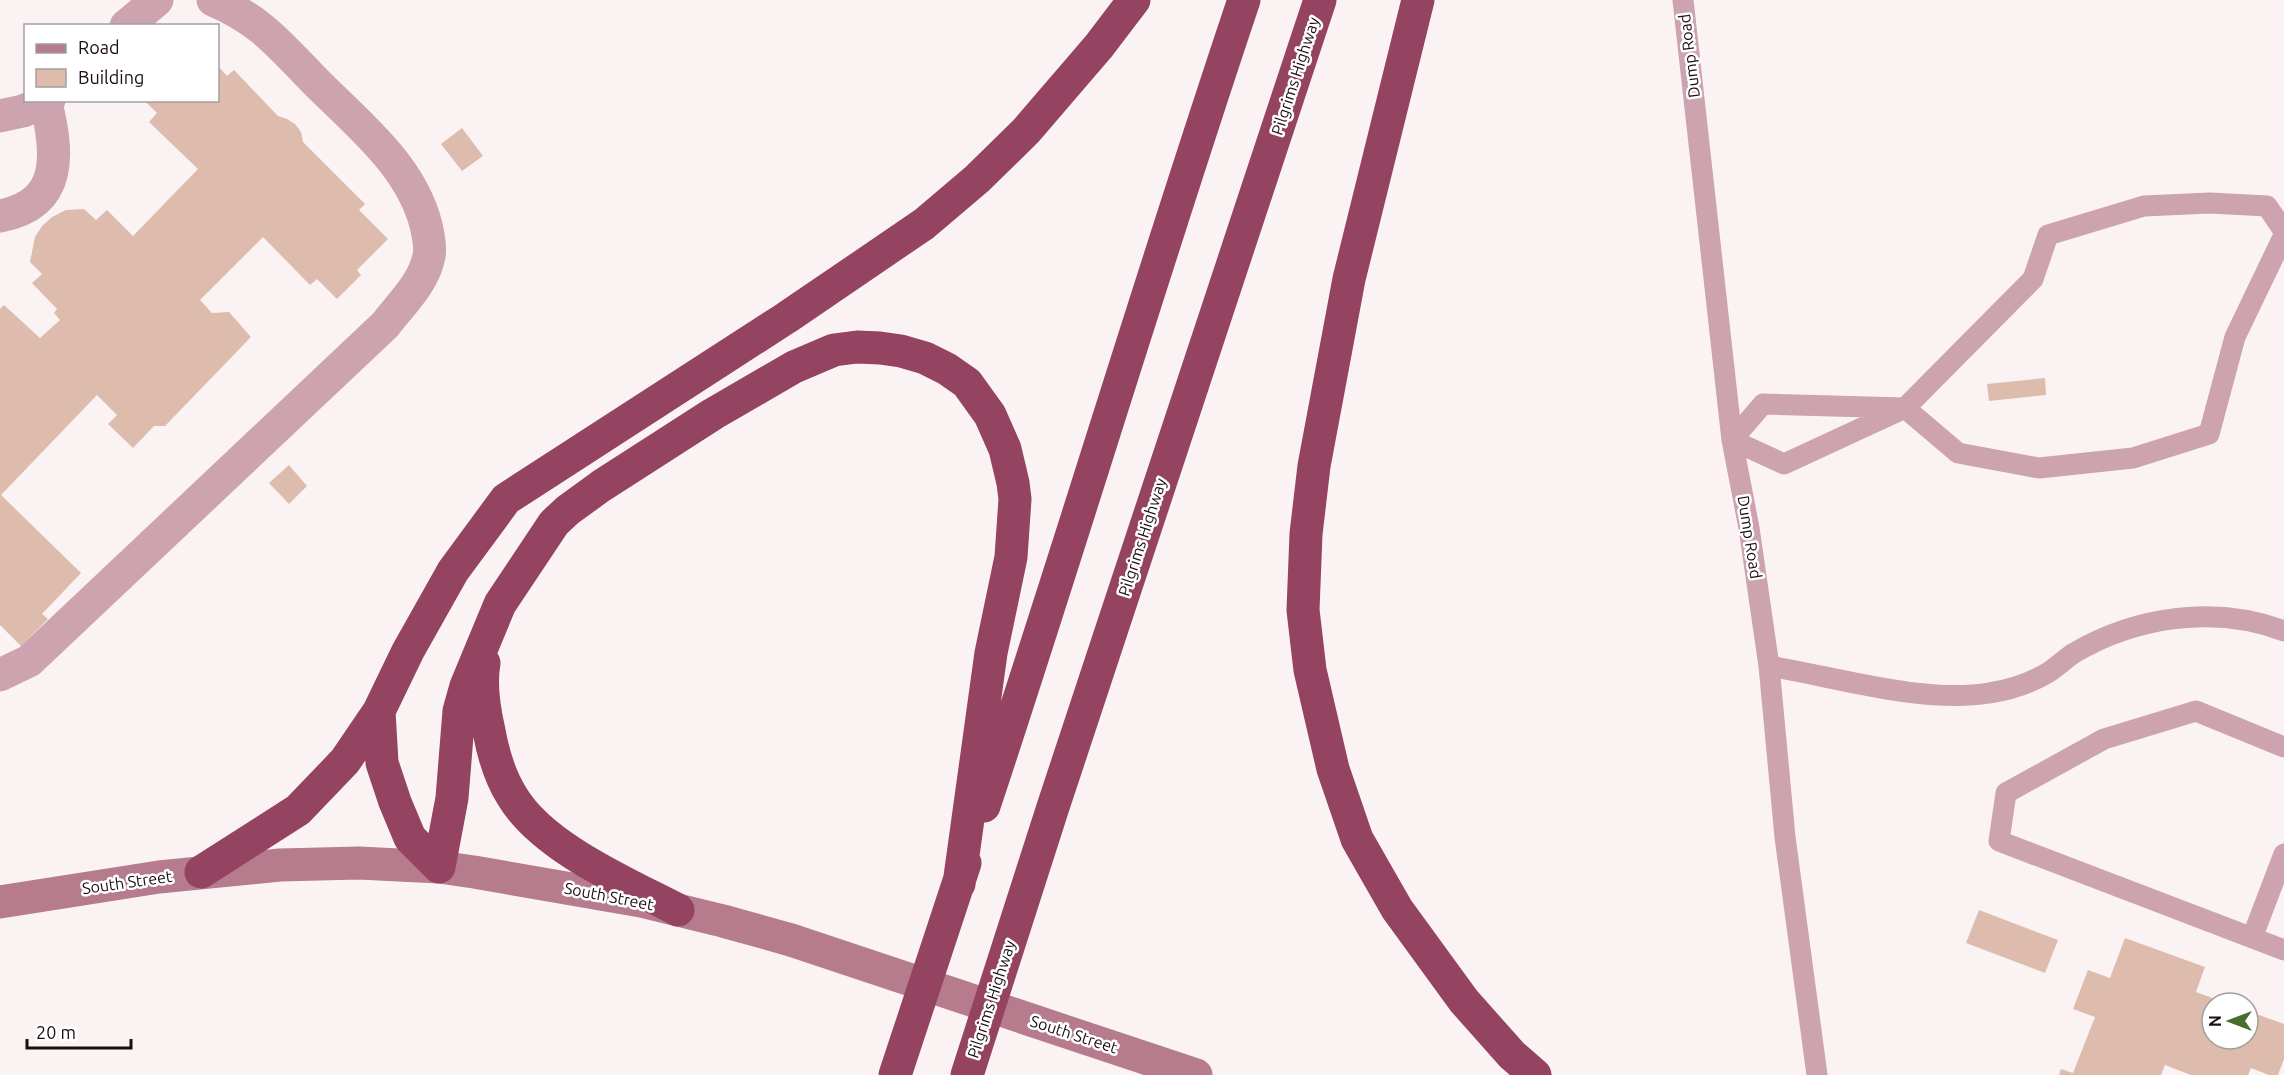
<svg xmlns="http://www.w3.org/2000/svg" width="2284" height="1075" viewBox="0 0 2284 1075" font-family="Ubuntu,sans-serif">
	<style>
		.building { fill: #ddbbad }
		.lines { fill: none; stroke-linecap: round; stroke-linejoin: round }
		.lane { stroke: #cca3af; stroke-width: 21 }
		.street { stroke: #cca3af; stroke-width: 33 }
		.secondary { stroke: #b67b8d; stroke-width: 33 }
		.highway { stroke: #944360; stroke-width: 33 }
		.labels { text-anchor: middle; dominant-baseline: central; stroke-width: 5; stroke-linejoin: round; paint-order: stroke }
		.street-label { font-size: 16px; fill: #1b0e0d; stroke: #fff }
	</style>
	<rect width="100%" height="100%" fill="#fbf3f3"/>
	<!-- building -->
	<path class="building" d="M218,66L227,76L234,70L278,116L287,119L295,124L301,132L303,142L365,204L359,210L388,239L357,270L361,275L337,299L317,279L310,285L263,237L200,300L212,313L229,312L251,337L165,426H154L133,448L108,424L117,415L97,395L1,495L81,573L42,614L48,619L21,646L0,625V309L4,305L40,338L60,320L54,313L57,309L32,283L42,274L30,262L35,237L42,226L52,217L66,210L84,209L96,220L107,210L133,236L198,169L149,122L157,113L144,100H218Z
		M462,128L483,156L462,171L441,144Z
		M2045,378L2046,395L1989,401L1987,384Z
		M289,465L307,486L289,504L269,483Z
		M1979,910L2058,940L2045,973L1966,943Z
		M2125,938L2205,967L2196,992L2226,1003H2212V1039H2248V1011L2284,1024V1059L2278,1075H2269L2251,1068L2248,1075H2191L2165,1065L2161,1075H2059L2061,1069L2073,1073L2095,1017L2073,1009L2088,970L2110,978Z"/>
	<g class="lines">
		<!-- lane -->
		<path class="lane" d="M1683,0L1732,440L1749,528L1769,666L1785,837L1817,1075
			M1732,440L1763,404L1905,408L1958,453L2039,468L2133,458L2209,434L2235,337L2284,235
			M1732,440L1784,464L1905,408L2033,279L2048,235L2144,206L2210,203L2267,206L2284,231
			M1769,666C1836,677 1923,704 1989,693C2010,690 2031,683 2049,672C2058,666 2065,659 2074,653C2137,616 2216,605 2284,631
			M2284,747L2196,711L2104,739L2006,793L1999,841L2284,950
			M2252,938L2284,854"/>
		<!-- street -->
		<path class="street" d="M126,26L157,0
			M0,116L23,111L49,100
			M0,216C64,204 58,152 46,103
			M0,675L29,661L385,325C401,304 424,283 429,256C431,246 428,234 426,225C410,163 355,122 312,78C278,43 260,20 213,0"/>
		<!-- secondary -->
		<path class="secondary" d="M0,902L159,877L280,865L359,863L439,867L474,872L641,901L723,921L791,940L1196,1075"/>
		<!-- highway -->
		<path class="highway" d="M1418,0L1349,279L1314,466L1306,534L1303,610L1310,670L1333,769L1357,839L1397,909L1464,1001L1512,1055L1535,1075
			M484,663C480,685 484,709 489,731C493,753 500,777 512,796C542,847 626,883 678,910
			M379,711L382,763L395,802L410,838L439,867
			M984,806C1073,538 1154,267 1244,0
			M439,867L452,798L459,711L466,686L500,604L554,523L568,510L601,486L713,414L794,367L834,350L857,347L880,348L901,351L925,358L947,369L967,383L990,415L1005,449L1013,483L1015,499L1011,557L991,653L959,884
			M201,872L298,810L345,761L379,711L408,651L453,571L506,499L786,318L924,224L977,179L1026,131L1099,46L1134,0
			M895,1075L965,863
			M967,1075L1053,807L1320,0"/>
	</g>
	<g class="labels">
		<!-- street labels -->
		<g class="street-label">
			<text transform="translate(1689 56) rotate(-97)">Dump Road</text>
			<text transform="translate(1295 76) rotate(-72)">Pilgrims Highway</text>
			<text transform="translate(1142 537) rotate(-72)">Pilgrims Highway</text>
			<text transform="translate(1750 537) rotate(81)">Dump Road</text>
			<text transform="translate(127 882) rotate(-8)">South Street</text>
			<text transform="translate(609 896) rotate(11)">South Street</text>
			<text transform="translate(991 999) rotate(-72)">Pilgrims Highway</text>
			<text transform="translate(1074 1034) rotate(18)">South Street</text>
		</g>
	</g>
	<!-- legend -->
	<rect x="24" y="24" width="195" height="78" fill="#ffffff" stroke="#a49f9e" stroke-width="1.5"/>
	<rect x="36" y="44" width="30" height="9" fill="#b67b8d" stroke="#a49f9e" stroke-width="1.5"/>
	<text x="78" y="54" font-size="18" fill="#1b0e0d">Road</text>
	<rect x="36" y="69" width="30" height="18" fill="#ddbbad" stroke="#a49f9e" stroke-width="1.5"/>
	<text x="78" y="84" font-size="18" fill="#1b0e0d">Building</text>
	<!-- north arrow -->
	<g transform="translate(2230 1021) rotate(270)"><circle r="28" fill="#ffffff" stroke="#a49f9e" stroke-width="1.5"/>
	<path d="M0-4.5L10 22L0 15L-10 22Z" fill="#486f2a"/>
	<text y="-9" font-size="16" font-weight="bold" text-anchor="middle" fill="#1b0e0d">N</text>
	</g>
	<!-- scale -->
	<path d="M27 1039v9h104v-9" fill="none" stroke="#1b0e0d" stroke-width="3"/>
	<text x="36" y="1039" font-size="18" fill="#1b0e0d" stroke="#ffffff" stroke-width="4.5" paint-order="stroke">20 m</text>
</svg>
